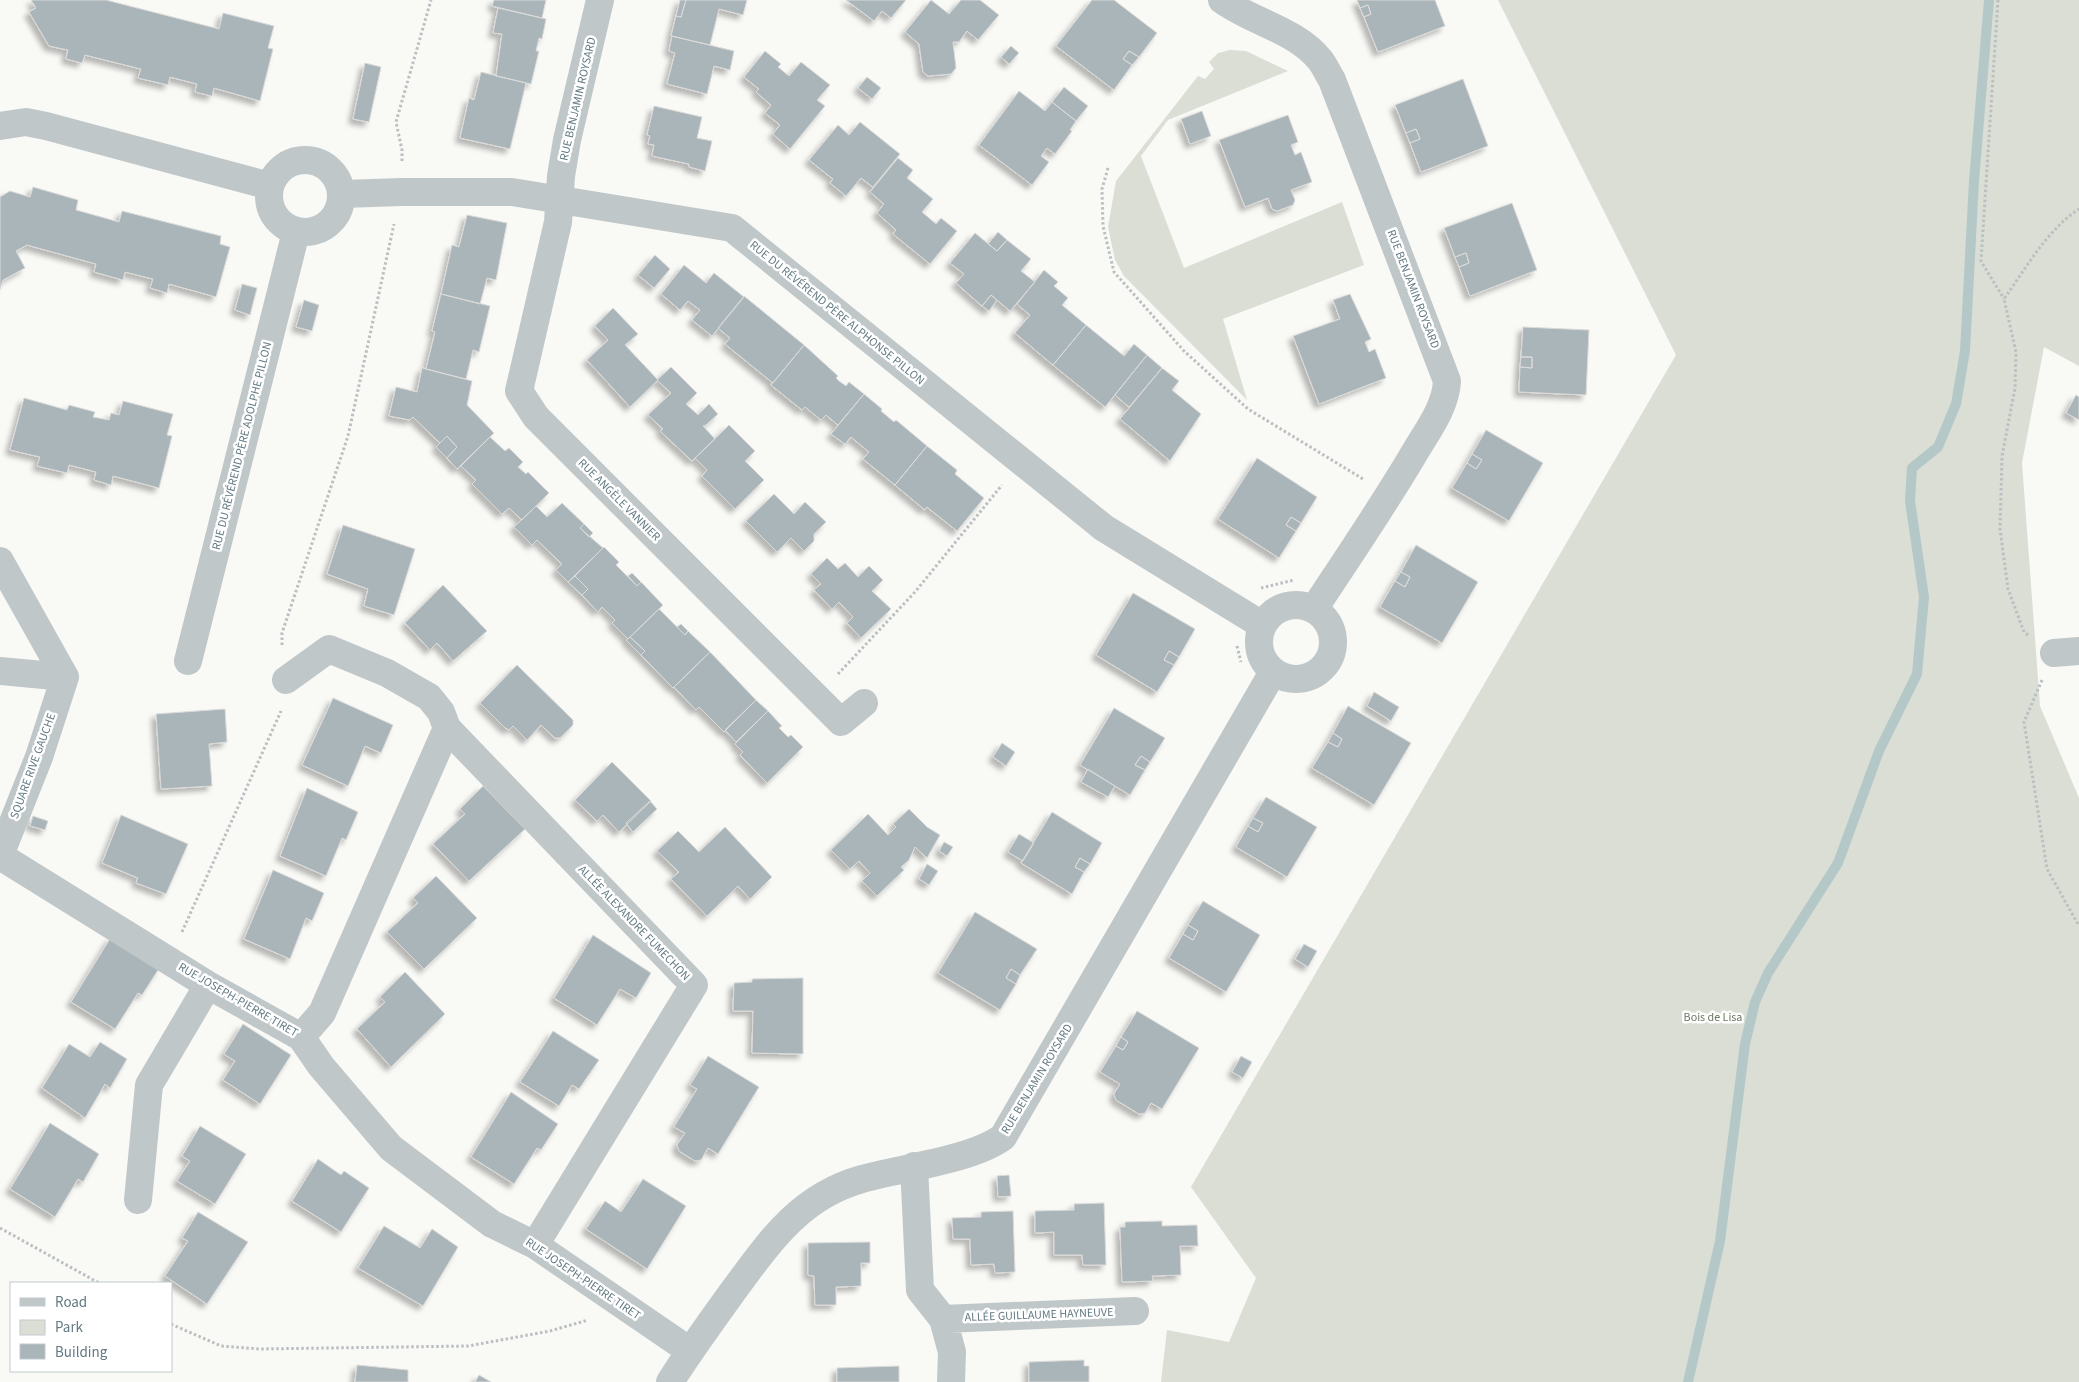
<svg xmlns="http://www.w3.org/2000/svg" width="2079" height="1382" viewBox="0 0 2079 1382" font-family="'Source Sans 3',sans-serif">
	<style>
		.green { fill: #daded5 }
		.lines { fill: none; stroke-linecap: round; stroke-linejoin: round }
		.stream { stroke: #b5c8c8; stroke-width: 10 }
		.building { fill: #a9b5b9; stroke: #dbdad9; filter: url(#shadow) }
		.path { stroke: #babfc1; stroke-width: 3; stroke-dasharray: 2.5 2.5; stroke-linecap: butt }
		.street { stroke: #c0c7c9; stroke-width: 28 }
		.labels { text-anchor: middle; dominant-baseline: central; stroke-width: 5; stroke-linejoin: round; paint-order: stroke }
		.street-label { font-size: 12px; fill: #637a83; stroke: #fff }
		.park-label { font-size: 12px; fill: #6b7a62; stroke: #fff }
	</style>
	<defs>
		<filter id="shadow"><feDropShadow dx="-4.5" dy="4.5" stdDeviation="2.5" flood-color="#0004"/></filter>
	</defs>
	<rect width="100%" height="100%" fill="#f9f9f6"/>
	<!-- green -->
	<path class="green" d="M1498,0H2079V366L2044,347L2022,463L2040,706L2079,798V1382H1161L1167,1330L1229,1342L1256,1278L1191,1187L1676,355Z
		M1230,50L1246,51L1288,71L1168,120L1141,156L1184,268L1342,202L1364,265L1223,319L1247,400L1124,276L1115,260L1108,227L1116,181L1198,76L1205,79L1214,69L1209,62L1218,53Z"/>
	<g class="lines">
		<!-- stream -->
		<path class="stream" d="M1688,1382L1720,1241L1745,1044L1755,1002L1768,973L1838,863L1879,751L1917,674L1924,597L1910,501L1912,468L1938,447L1956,404L1965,351L1974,181L1989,0"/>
	</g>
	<!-- building -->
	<path class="building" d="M31,0H106L219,29L223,13L274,26L268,48L273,49L260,101L214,88L212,96L195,92L197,84L170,77L168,85L138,78L141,69L85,55L82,63L66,59L68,50L49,46L29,12L36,8Z
		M494,0H546L542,18L492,6Z
		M680,0H686L681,17L676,16Z
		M686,0H747L743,15L719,9L710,45L671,36L676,16L681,17Z
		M846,0H906L891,18L882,11L874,21Z
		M931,0L949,14L961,0H980L999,15L978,40L967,31L959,42H953L956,68L951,74L928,76L923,72L919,44L905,32Z
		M1092,0H1114L1157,33L1139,57L1129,51L1123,59L1132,65L1114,90L1056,46Z
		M1357,0H1435L1445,26L1378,52L1364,17L1371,14L1368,5L1360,8Z
		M1368,5L1371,14L1364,17L1360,8Z
		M498,8L546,19L542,39L539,38L536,51H539L531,84L496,76L502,34L493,33Z
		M672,36L734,51L730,70L714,66L707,94L667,84L675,53L669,51Z
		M1011,46L1019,53L1009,64L1001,57Z
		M765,51L781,64L778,67L789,76L801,62L830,85L817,100L825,106L790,149L773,134L780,125L765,113L771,105L756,92L759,89L744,77Z
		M1129,51L1139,57L1132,65L1123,59Z
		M365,63L381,67L369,122L353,119Z
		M481,72L526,83L510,149L460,138L469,98L474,100Z
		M867,77L881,88L872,99L858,88Z
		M1463,79L1488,146L1421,172L1410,143L1420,139L1416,129L1406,133L1395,105Z
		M1064,87L1088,106L1076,121L1052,102Z
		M1019,91L1045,111L1052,102L1076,121L1070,130L1072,131L1055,154L1047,148L1041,156L1049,162L1032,185L979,145Z
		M654,106L702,117L697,138L712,141L705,171L689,167V164L652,156L654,145L648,144L650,136L647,135Z
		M1202,111L1211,136L1190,144L1181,119Z
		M1288,115L1298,142L1291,145L1295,155L1301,152L1312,182L1291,190L1295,200L1293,205L1277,211L1272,209L1268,198L1245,207L1219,140Z
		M860,122L900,154L873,187L861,178L846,196L830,183L833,179L809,160L838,125L849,135Z
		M1416,129L1420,139L1410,143L1406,133Z
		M898,158L913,170L907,178L933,199L922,212L936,224L941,218L957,231L930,264L893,234L896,230L877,213L884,204L870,192Z
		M33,187L78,200L76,210L119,222L122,211L221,236L220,244L230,247L216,297L169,284L167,293L150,288L153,279L125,272L123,280L94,272L96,264L27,245L16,251L25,268L3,280L0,289V197L10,191L30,197Z
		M1512,203L1537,270L1470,296L1459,267L1469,263L1466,253L1455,257L1444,228Z
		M467,215L507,223L496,280L487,278L480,304L441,294L452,245L459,247Z
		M998,232L1007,240L997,251L988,244Z
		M975,233L997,251L1007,240L1031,259L1021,271L1035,282L1010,311L991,295L982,306L956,283L964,274L950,263Z
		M1466,253L1469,263L1459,267L1455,257Z
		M655,255L670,269L654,288L638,275Z
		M684,265L706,283L714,273L744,297L712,336L692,320L700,310L688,301L680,310L661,294Z
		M1044,270L1058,282L1054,286L1068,298L1062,305L1086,325L1053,365L1015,333L1030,315L1017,304Z
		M242,284L257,288L250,315L235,310Z
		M441,294L490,306L479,352L473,350L466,379L426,369L435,332L432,331Z
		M1350,294L1371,339L1365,342L1369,352L1375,349L1386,378L1319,404L1293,336L1340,319L1333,300Z
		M991,295L997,300L989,311L982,306Z
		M744,296L804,345L773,383L725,344L730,338L718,328Z
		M304,300L319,305L312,331L296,327Z
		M613,308L638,334L625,345L658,380L630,407L587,360L608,340L595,326Z
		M1086,325L1124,356L1134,344L1147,355L1105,407L1053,365Z
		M1523,327L1589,330L1586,395L1519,392L1520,367L1532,368V357H1521Z
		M804,345L838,376L836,378L839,381L846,386L849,382L864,394L838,425L826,415L821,420L805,407L802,410L771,385Z
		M1147,355L1162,368L1129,407L1115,395Z
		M1521,357H1532V368L1520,367Z
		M671,367L697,393L686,404L698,415L709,404L718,414L706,425L703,426L715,439L692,461L660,431L663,429L648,415L671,393L657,380Z
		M422,368L472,381L467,405L494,433L457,469L447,458L457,447L447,436L440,443L413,417L410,420L389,416L396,387L417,392Z
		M1162,368L1179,381L1172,390L1201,414L1170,461L1120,419Z
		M864,394L882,409L881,411L894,422L896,420L927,446L895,485L863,459L869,452L851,437L845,444L831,434Z
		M2076,395L2079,397V420L2066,413Z
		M24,398L67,410L69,405L80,408L95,412L93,417L109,420L111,413L119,415L123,401L173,414L167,435L172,436L159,488L113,476L111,485L94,480L96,472L69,465L67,473L37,466L40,457L10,450Z
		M729,425L755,451L745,461L764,480L735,509L702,476L707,470L695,458Z
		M1486,430L1543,463L1509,521L1452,488L1467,463L1476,469L1482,460L1472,454Z
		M447,436L457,447L447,458L436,447Z
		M490,437L505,451L509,448L523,462L518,467L526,474L528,472L549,493L522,520L509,508L502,514L472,484L476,480L461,466Z
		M927,446L957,470L955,474L984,498L957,531L927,507L925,510L895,485Z
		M1472,454L1482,460L1476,469L1467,463Z
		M1257,458L1317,497L1301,523L1291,517L1286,525L1296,531L1279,558L1218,519Z
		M774,494L794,514L805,502L826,522L814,534V541L804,551L791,538L777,552L746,521Z
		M562,503L584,524L580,528L603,548L568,582L556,570L562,564L537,540L532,545L514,527L536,506L547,517Z
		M1291,517L1301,523L1296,531L1286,525Z
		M584,524L593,533L589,537L580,528Z
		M343,525L415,549L394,615L364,606L368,589L327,574Z
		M1416,545L1478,582L1442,643L1380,607L1395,581L1405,587L1410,577L1401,572Z
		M604,547L619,562L616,565L637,586L641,582L663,605L628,639L612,623L615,620L602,607L598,612L582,595L588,589L575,576Z
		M827,558L838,569L845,563L858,577L869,566L883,580L872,591L891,609L861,638L847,623L853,617L839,602L832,609L814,590L821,584L811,574Z
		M1401,572L1410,577L1405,587L1395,581Z
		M632,573L641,582L637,586L628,576Z
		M575,576L588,589L582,595L568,582Z
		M443,585L487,631L453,661L437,643L430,650L405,623Z
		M1133,593L1195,629L1179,657L1169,651L1164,660L1174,665L1157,692L1096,655Z
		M659,609L685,635L688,631L710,652L673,688L641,655L645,651L630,637Z
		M681,624L688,631L685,635L677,627Z
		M630,637L645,651L641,655L626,640Z
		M1169,651L1179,657L1174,665L1164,660Z
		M710,652L756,700L724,732L699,707L696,710L674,687Z
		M517,665L573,720V725L560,738H555L541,725L527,740L513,726L509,730L504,727L480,703Z
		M1374,692L1399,707L1391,721L1367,706Z
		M333,698L393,725L381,753L365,746L348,786L302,765Z
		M756,700L768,711L736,742L725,730Z
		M1348,706L1411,743L1374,805L1312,768L1328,742L1338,747L1342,739L1333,733Z
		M1114,708L1165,738L1150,762L1141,756L1135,765L1145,770L1130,795L1080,765Z
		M225,709L227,742L209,744L212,786L161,789L156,714Z
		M768,711L782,726L779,728L788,737L791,735L803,747L767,783L740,755L743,752L735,744Z
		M1333,733L1342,739L1338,747L1328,742Z
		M1002,743L1015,752L1006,766L993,757Z
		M1141,756L1150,762L1145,770L1135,765Z
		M612,762L651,801L619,832L603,815L597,821L575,800Z
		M1088,769L1115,786L1108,797L1081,782Z
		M483,786L525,829L469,881L433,844L465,814L460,809Z
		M307,788L358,812L346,840L342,838L326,876L280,856Z
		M1266,797L1317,827L1287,877L1236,847L1248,826L1258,832L1263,823L1253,818Z
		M650,801L657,809L633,832L626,823Z
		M909,809L927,827L940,835L927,858L915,847L909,860L901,867L904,870L877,896L862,881L870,873L859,861L850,869L831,850L868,814L888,835L896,827L893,824Z
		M1052,812L1102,843L1090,864L1080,858L1075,867L1084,872L1072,894L1021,863Z
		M121,815L188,844L166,894L136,883L138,878L102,863Z
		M33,816L48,821L45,830L30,826Z
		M1253,818L1263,823L1258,832L1248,826Z
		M725,827L772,877L750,899L738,886L707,916L671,879L679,872L657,851L678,831L699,852Z
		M1019,834L1034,843L1023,861L1008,852Z
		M944,842L953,847L947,856L939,851Z
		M1080,858L1090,864L1084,872L1075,867Z
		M927,864L938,871L929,885L919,879Z
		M273,870L324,893L312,921L306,918L290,959L244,939Z
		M436,876L477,918L424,969L387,932L418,903L413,898Z
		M1203,901L1260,935L1226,992L1169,958L1183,934L1193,940L1198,931L1188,925Z
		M975,912L1037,949L1020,975L1011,969L1006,978L1016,984L1000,1010L938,973Z
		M1188,925L1198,931L1193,940L1183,934Z
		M593,935L651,973L636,998L620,989L597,1025L554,998Z
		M111,937L160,967L142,995L138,993L115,1029L71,1002Z
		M1304,944L1317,951L1308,967L1295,959Z
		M1011,969L1020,975L1016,984L1006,978Z
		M405,972L445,1014L391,1067L357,1029L385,1002L380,997Z
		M803,978V1054L752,1053L753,1011H733L734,983L752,982V979Z
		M1137,1011L1199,1048L1162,1109L1151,1103L1145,1113L1139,1114L1116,1100L1114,1094L1120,1084L1100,1072L1116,1046L1123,1050L1128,1042L1121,1037Z
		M243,1024L291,1055L260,1104L223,1080L235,1061L224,1054Z
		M553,1031L599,1060L579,1089L572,1085L559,1106L520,1082Z
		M1121,1037L1128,1042L1123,1050L1116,1046Z
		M100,1042L127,1059L110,1088L105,1084L85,1118L42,1088L69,1044L90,1057Z
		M708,1056L759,1087L718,1154L708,1148L701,1160L695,1161L679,1151L677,1145L685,1133L674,1127L697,1089L690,1085Z
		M1241,1056L1252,1062L1243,1078L1232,1072Z
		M511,1092L558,1124L541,1150L537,1148L514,1184L471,1157Z
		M50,1123L99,1154L83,1182L78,1179L55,1217L10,1189Z
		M200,1126L246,1154L215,1204L177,1181L190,1161L182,1156Z
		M318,1159L341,1175L344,1171L369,1188L341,1232L292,1201Z
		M1009,1175L1011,1196L998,1197L997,1176Z
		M643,1179L686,1206L647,1269L586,1229L605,1201L621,1212Z
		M1104,1203L1106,1265H1083L1082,1255H1054V1232L1035,1233V1211L1074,1210V1204Z
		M1013,1211L1015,1272L995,1273L994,1264L971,1265L970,1239H953L952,1218L981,1217V1212Z
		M198,1212L248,1242L207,1304L165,1276L188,1241L182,1238Z
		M1162,1221V1226L1197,1225L1198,1246H1180L1181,1275L1152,1276L1153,1281L1122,1282L1120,1227H1125V1222Z
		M384,1226L420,1248L432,1229L458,1247L423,1306L358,1268Z
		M870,1242V1263H861V1286L836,1287V1305H815L814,1276L808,1275V1243Z
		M1084,1360V1366H1089V1382H1029V1362Z
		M357,1365L408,1370V1382H355Z
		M899,1366V1382H837V1368Z
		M479,1375L491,1382H475Z"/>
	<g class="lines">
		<!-- path -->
		<path class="path" d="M1998,0L1981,261L2004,299
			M402,161V150L396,122L431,0
			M1108,168L1102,189L1103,226L1114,272L1184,351L1248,409L1363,479
			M1261,588L1294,580
			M2028,635L2024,632L2008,589L2000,529L2002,456L2015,388L2016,352L2004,299C2026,268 2047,230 2079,209
			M282,645V633L348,436L394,224
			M1237,646L1241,662
			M838,674L915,592L1002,485
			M2042,680L2024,722L2047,869L2079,926
			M182,932L281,711
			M0,1228L99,1283
			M171,1324L221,1346L260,1349L468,1346L550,1331L588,1320"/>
		<!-- street -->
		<path class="street" d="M600,0L567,140L561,176L558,222L519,391L536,417L841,722L864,703
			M1222,0C1252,22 1296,30 1320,60C1325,66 1328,74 1332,80L1447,381C1446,408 1425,434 1412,457C1381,509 1347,559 1314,609
			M0,126L26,122L46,126L270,186
			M269 196a36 36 0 1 1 72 0a36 36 0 1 1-72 0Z
			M342,194L402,192H512L732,228L1104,528L1262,625
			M0,561L65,677L39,757L0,855
			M1259 642a37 37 0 1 1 74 0a37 37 0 1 1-74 0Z
			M2054,653L2079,651
			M188,661L296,232
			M0,671L65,677
			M286,680L329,649L387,673L429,697L441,712L447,728L694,985L535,1245
			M0,856L208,985L301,1037L321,1066L391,1148L492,1224L535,1245L690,1351
			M301,1037L322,1013L447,728
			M914,1166L920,1290L943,1319L952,1352L951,1382
			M138,1200L149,1085L208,985
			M943,1319L1135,1311
			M670,1382C689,1352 710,1323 731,1294C768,1244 798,1197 862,1179C901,1168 972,1160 1003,1137L1273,672"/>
	</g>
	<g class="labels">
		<!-- street labels -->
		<g class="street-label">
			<text transform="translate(578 99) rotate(-77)">RUE BENJAMIN ROYSARD</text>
			<text transform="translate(1413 289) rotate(69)">RUE BENJAMIN ROYSARD</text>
			<text transform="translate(837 313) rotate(39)">RUE DU RÉVÉREND PÈRE ALPHONSE PILLON</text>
			<text transform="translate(242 446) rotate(-76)">RUE DU RÉVÉREND PÈRE ADOLPHE PILLON</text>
			<text transform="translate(619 500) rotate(45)">RUE ANGÈLE VANNIER</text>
			<text transform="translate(33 766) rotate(-70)">SQUARE RIVE GAUCHE</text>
			<text transform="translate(634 923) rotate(46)">ALLÉE ALEXANDRE FUMECHON</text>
			<text transform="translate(238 1000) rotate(30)">RUE JOSEPH-PIERRE TIRET</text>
			<text transform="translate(1037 1079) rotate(-59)">RUE BENJAMIN ROYSARD</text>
			<text transform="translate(583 1279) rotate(34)">RUE JOSEPH-PIERRE TIRET</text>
			<text transform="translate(1039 1315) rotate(-2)">ALLÉE GUILLAUME HAYNEUVE</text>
		</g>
		<!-- park labels -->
		<g class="park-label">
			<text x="1713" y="1017">Bois de Lisa</text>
		</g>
	</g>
	<!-- legend -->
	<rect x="10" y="1282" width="162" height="90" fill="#ffffff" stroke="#c1cacd"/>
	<rect x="20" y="1298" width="25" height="8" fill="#c0c7c9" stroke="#c1cacd"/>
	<text x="55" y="1307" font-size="15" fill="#637a83">Road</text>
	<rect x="20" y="1320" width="25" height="15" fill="#daded5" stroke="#c1cacd"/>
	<text x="55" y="1332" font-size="15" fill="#637a83">Park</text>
	<rect x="20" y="1344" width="25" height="15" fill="#a9b5b9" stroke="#c1cacd"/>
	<text x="55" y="1357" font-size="15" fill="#637a83">Building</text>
</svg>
